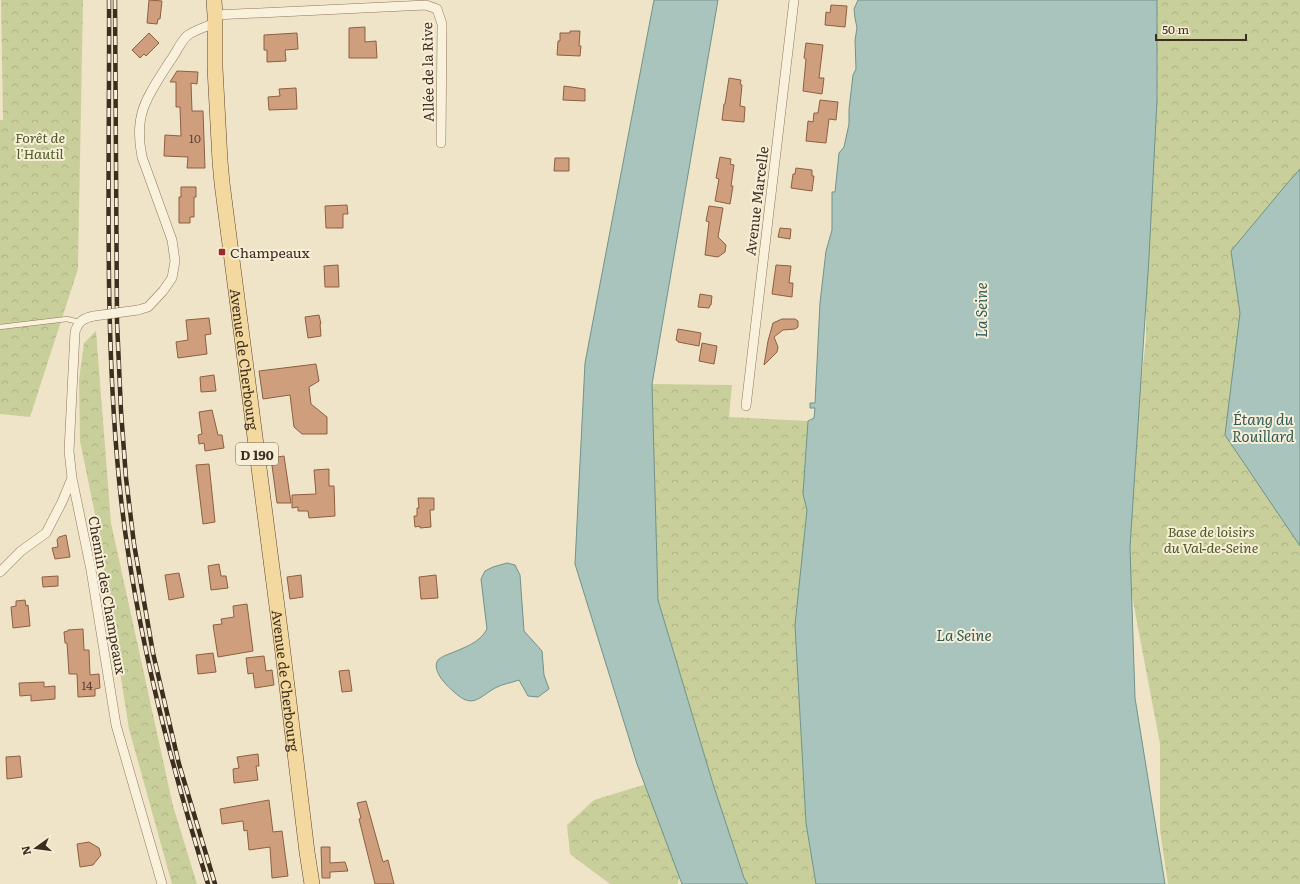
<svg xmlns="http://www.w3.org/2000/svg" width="1300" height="884" viewBox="0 0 1300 884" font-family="Literata,serif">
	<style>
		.forest { fill: url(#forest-crowns) }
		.water { fill: #a9c4bc; stroke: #6f938a }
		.building { fill: #cf9f7d; stroke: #8d5f41 }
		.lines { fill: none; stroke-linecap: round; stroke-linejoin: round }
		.service-casing { stroke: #8d765c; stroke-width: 5.5 }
		.minor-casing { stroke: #8d765c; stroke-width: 10 }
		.primary-casing { stroke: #5b4430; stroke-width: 16 }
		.service { stroke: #faf1dc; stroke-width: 4.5 }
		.minor { stroke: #faf1dc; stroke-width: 9 }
		.primary { stroke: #f3d9a0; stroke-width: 15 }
		.rail-casing { stroke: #3d2e20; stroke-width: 4.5 }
		.rail { stroke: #f7eed8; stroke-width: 3; stroke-dasharray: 9; stroke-linecap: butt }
		.minor-bridge-casing { stroke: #8d765c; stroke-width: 10; stroke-linecap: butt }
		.minor-bridge { stroke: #faf1dc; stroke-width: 9 }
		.poi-dot { fill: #9e2a2b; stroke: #f7eed8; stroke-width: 1.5 }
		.labels { text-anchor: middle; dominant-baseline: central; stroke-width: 4; stroke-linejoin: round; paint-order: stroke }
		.number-label { font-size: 12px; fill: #624a37 }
		.shield { fill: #f7eed8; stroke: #756857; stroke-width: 1 }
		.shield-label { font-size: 13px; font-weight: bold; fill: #3d2e20 }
		.street-label { font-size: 14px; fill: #3d2e20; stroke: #f7eed8 }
		.park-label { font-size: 14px; font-style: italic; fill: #4d5a26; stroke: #f7eed8 }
		.poi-label { font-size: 14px; fill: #3d2e20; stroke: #f7eed8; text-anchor: start }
		.water-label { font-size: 15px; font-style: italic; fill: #2f5d5a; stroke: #f7eed8 }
	</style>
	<defs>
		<pattern id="forest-crowns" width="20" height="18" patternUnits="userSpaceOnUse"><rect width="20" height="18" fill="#c9cf9b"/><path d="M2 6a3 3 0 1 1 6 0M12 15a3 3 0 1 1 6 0" fill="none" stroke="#aeb285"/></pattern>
	</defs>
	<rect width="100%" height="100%" fill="#f0e4c8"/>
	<!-- forest -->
	<path class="forest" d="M1,0H83L78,269L30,417L0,414V120H3Z
		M1153,0H1300V884H1168L1160,831V744L1122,543L1146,339V127Z
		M96,331L111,523L173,806L197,884H172L129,729L96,519L80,441L79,380L84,343Z
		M652,384L732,385L729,417L808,421L803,494L807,510L795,625L806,823L816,884H748L744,878L713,784L658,600Z
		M656,781L681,866L678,884H610L570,854L567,825L594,800Z"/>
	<!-- water -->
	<path class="water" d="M654,0H718L652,384L658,600L713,784L744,878L748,884H682L637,764L575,564L585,363Z
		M858,0H1157V100L1149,257L1130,547L1135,698L1165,884H816L806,823L795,625L807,510L803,494L808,421L814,418L815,408H810V403H815L820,303L826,251L832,230V192H835L839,153L844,147L849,124V109L853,75L856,69L855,40L857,28L855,18L854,9Z
		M1300,169V546L1225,435L1240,313L1231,251L1285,186Z
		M507,563L515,565L520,575L524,631L542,651L544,675L549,689L538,697L528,696L519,680C511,683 502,684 495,688C477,699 472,709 453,691C446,685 431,670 438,660C441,657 446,655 449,654C463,648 480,643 487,629L481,579L485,571L493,567Z"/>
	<!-- building -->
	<path class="building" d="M149,0L162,1L160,19H158L157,24L147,23Z
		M831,5L847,6L845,27L825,25L826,12L830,13Z
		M365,27V42L376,41L377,58H349V28Z
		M570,31H580L579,46H581L580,56L557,55L558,41H560V33H570Z
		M149,33L159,43L146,56L144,54L140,58L132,50Z
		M297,33L298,49L285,50L286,61L267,62V50H264V35Z
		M806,43L823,45L819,78H824L822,94L803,91L806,59L804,58Z
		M177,71L198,72L197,84L191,83L192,111H203L205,168H187L188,157L164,156L165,135L181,136L180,107H176V82H170Z
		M729,78L741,80L740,84L742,85L740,106L745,107L744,122L722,120L724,104H725Z
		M564,86L585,89V101L563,100Z
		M296,88L297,109L269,110L268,97L280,96L279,89Z
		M820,100L838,102L836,120L829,119L826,143L806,141L808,121L813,122L814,113H818Z
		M720,157L731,159L730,164L734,165L731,186H733L730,204L715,201L719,179L716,178Z
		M555,158H569V171H554Z
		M796,168L812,170V176H814L812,191L791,188L793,174H795Z
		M181,187H196V197H194V217H190V223H179V197H181Z
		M347,205L348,214H343V228H326L325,206Z
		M709,206L723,208L718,237L726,245L725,252L718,257L705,255L709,222L706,221Z
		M780,228L791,229L790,239L778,237Z
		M338,265L339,287H325L324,266Z
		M776,265L791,266L789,283H793L792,297L772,294Z
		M700,294L712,296L711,305H710L709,308L698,307Z
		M319,315L321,324H320L321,336L308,338L305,317Z
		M209,318L211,334L205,335L207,354L178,358L176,342L188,340L186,320Z
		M782,319H795L798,321V327L795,329L783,330L774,337L778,347L777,352L764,365L768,341L773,323Z
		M678,329L701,333L699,346L678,342V341L676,340Z
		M702,343L717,346L714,364L699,361Z
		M316,364L319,381L309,387L311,404L327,417V434H302L294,427L290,395L263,399L259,371Z
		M214,375L216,391L201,392L200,377Z
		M212,410L218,435H222L224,448L205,451L204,443L199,444L198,435L202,434L199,412Z
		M284,456L291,503H277L271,458Z
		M209,464L215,522L203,524L196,465Z
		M329,469V486H334L335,516L309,518L308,511H298V507L292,508V495L316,494L314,470Z
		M418,498H434V510H430L431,527L420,528V526L415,527L414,516H417V508H419Z
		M66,535L70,557L55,559L52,548L58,547L57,540L59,537Z
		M219,564L221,576H226L228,588L211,590L208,566Z
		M179,573L184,597L169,600L165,575Z
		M301,575L303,597L290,599L287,577Z
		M436,575L438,598L421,599L419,577Z
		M58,576V586L43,587L42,577Z
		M25,600L26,606L28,605L30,626L13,628L11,607L16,606V601Z
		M247,604L253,651L218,657L213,625L222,624L221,619L234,617L233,606Z
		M83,629L84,650H89L90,675L99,674L100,688L95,689V696L78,697L77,674H69L67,643H65L64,632L68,631V630Z
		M213,653L216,672L198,674L196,655Z
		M264,656L266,671L272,670L274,685L255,688L253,673L248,674L246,658Z
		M349,670L352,691L342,692L339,671Z
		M44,682V687L55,686V699L31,701V695L20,696L19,683Z
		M258,754L259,766H256L258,780L234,783L233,769L239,768L237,757Z
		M20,756L22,777L7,779L6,757Z
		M269,800L273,832L282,831L288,876L272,878L270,847L249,850L247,830L244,831L243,821L222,824L220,809Z
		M366,801L383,862L388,860L394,884H375L359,819L361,818L357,803Z
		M89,842L99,848L101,855L93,865L80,867L77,844Z
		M321,847H330V863L345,862L348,871L330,872V878H322Z"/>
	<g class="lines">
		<!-- service casing -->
		<g class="service-casing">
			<path id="service" d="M0,327L67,319L79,322"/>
		</g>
		<!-- minor casing -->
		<g class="minor-casing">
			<path id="minor" d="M215,15L426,5L437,9L442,24L441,143
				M138,310L148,307L163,291L172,278L175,261L172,240L142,157C133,113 148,96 170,61C176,54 180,42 187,36C192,31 208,26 215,23
				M94,316C83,318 78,322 75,332L69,451L72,478L91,570L116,725L162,884
				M746,406L794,0
				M0,572L21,551L46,533L62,502L72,478"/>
		</g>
		<!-- primary casing -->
		<g class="primary-casing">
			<g id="primary">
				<path id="s1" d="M214,0L215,15V68L220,161L222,183L282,645L307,852L312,884"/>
			</g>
		</g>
		<!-- service -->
		<use href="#service" class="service"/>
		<!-- minor -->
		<use href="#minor" class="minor"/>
		<!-- primary -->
		<use href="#primary" class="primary"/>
		<!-- rail casing -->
		<g class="rail-casing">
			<path id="rail" d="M109,0C110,165 103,334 121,499C136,630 169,758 208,884
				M115,0L117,322L121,411L126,478L134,544L153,653L179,764L215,884"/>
		</g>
		<!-- rail -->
		<use href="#rail" class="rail"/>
		<!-- minor-bridge casing -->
		<g class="minor-bridge-casing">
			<path id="minor-bridge" d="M94,316L138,310"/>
		</g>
		<!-- minor-bridge -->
		<use href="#minor-bridge" class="minor-bridge"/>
	</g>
	<!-- markers -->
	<rect class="poi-dot" x="218" y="248" width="8" height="8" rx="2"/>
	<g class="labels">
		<!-- number labels -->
		<g class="number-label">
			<text x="195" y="138">10</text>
			<text x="87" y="685">14</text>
		</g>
		<!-- shield labels -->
		<rect class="shield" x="236" y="443" width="42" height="22" rx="3"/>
		<g class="shield-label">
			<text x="257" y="454">D 190</text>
		</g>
		<!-- street labels -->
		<g class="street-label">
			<text transform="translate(427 72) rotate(-91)">Allée de la Rive</text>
			<text transform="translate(756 201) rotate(-83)">Avenue Marcelle</text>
			<text stroke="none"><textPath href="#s1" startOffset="361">Avenue de Cherbourg</textPath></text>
			<text transform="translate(108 595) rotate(80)">Chemin des Champeaux</text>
			<text stroke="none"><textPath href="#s1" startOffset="685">Avenue de Cherbourg</textPath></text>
		</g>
		<!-- park labels -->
		<g class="park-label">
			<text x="40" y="137">Forêt de<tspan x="40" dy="16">l'Hautil</tspan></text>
			<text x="1211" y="531">Base de loisirs<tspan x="1211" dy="16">du Val-de-Seine</tspan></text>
		</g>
		<!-- poi labels -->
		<g class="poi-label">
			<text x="230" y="252">Champeaux</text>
		</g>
		<!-- water labels -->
		<g class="water-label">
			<text transform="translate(980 310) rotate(-90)">La Seine</text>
			<text x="1263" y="418">Étang du<tspan x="1263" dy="17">Rouillard</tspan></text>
			<text x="964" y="634">La Seine</text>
		</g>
	</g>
	<!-- north arrow -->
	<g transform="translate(36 848) rotate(256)" stroke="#f7eed8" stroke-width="3" paint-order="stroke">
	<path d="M0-3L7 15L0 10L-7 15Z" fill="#3d2e20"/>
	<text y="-6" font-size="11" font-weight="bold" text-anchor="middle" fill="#3d2e20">N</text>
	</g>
	<!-- scale -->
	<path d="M1156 34v6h90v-6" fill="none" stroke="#3d2e20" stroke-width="2"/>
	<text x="1162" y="34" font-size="12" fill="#3d2e20" stroke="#f7eed8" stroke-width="3" paint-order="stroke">50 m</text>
</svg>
